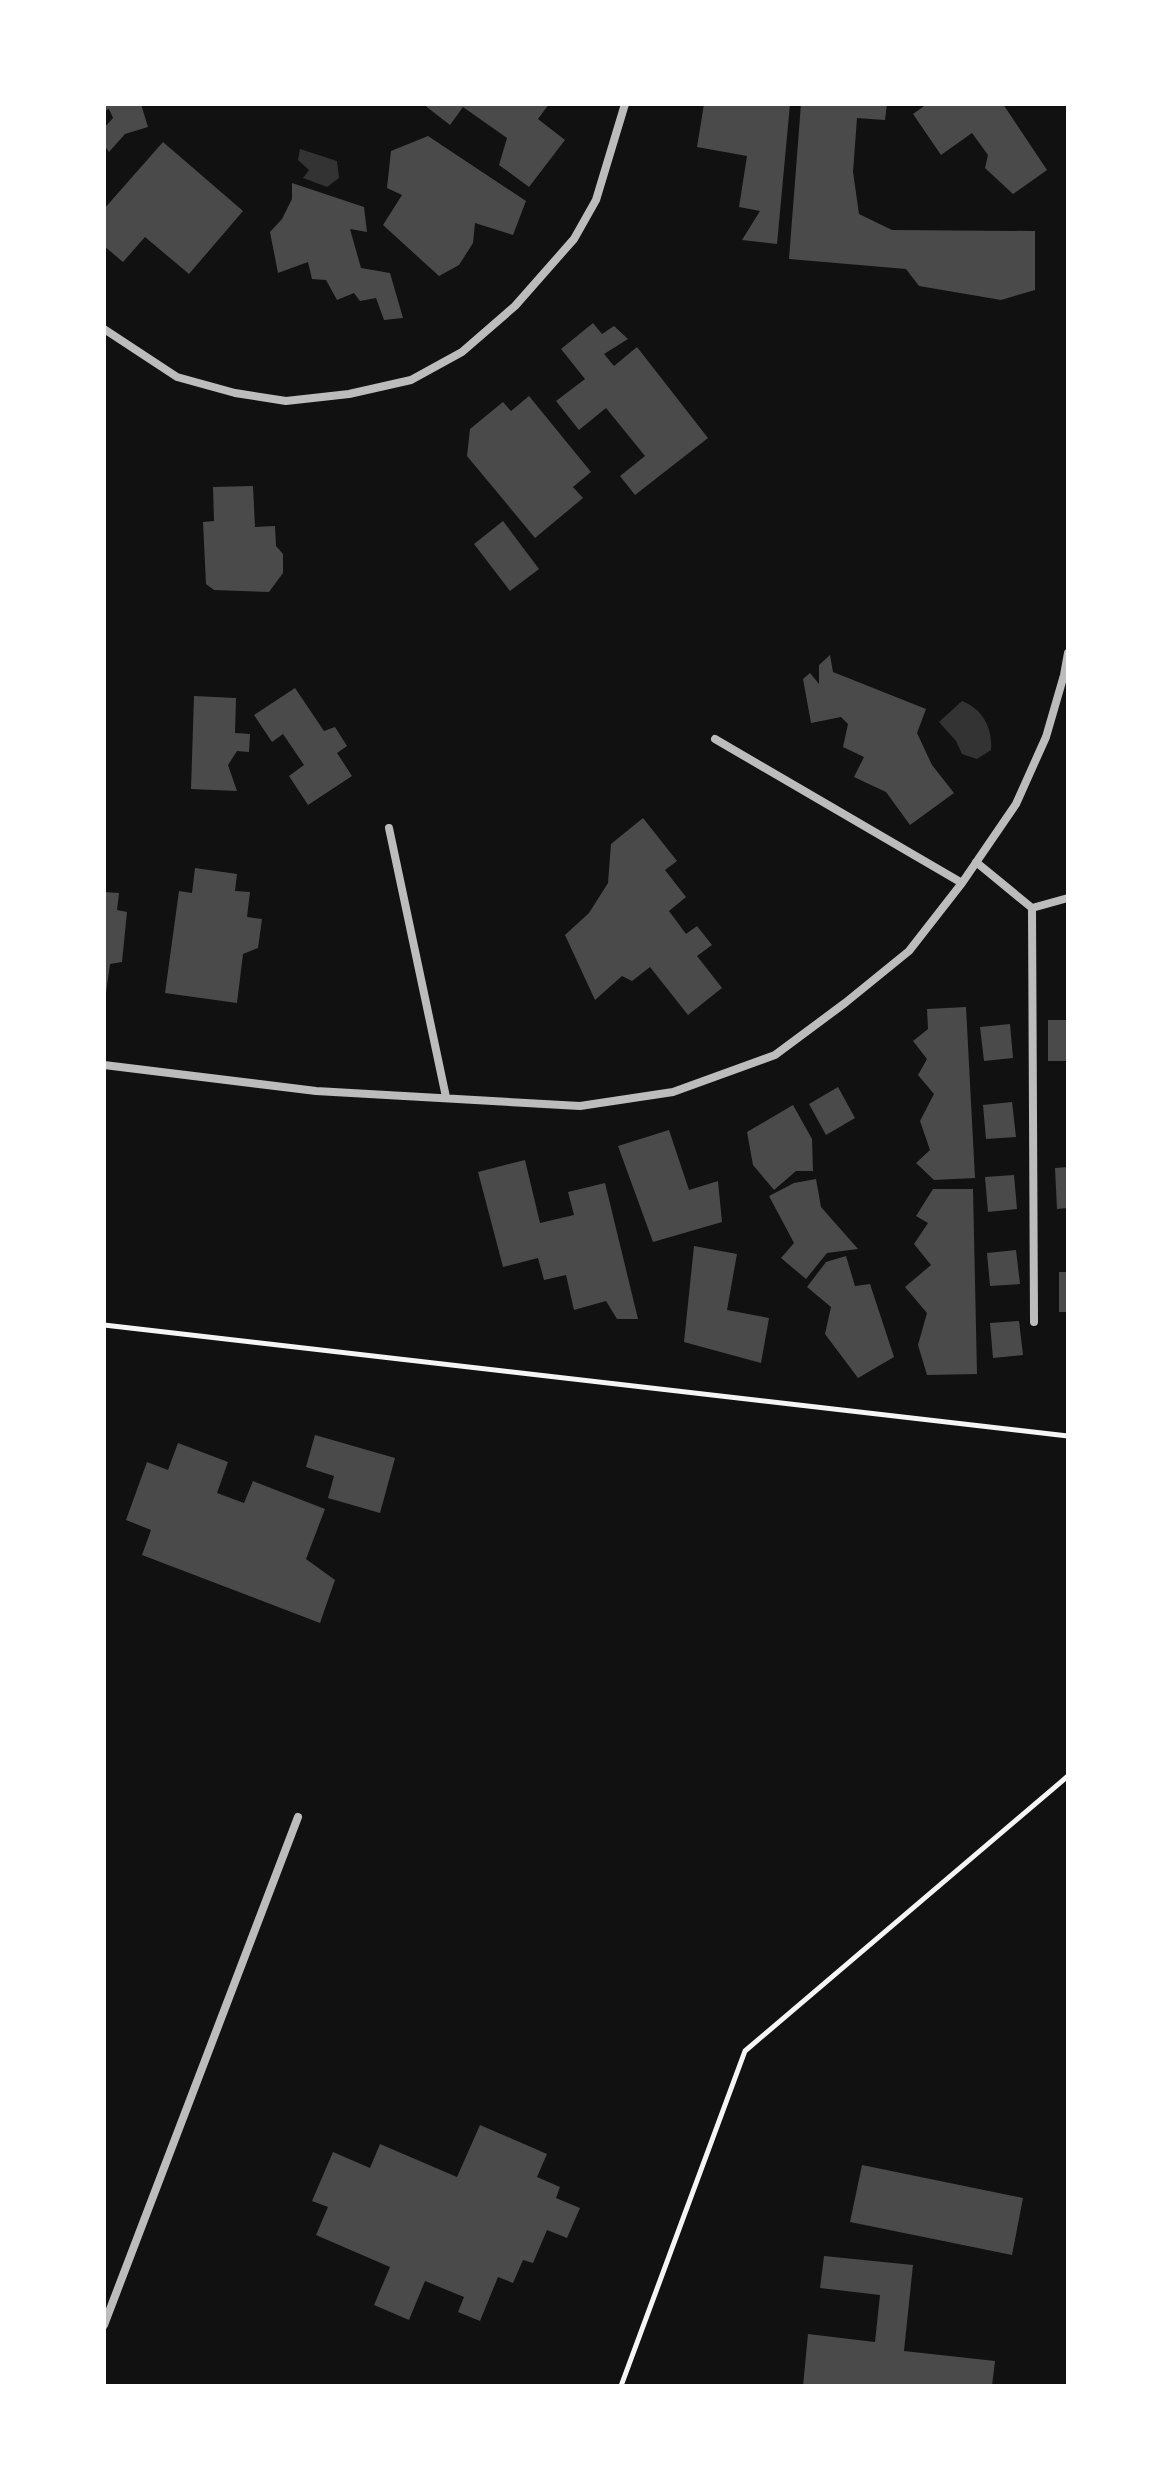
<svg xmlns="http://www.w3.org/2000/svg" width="1172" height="2490" viewBox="0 0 1172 2490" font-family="'Golos Text',sans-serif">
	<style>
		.water { fill: #333 }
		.building { fill: #4a4a4a }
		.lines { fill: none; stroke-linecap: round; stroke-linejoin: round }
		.path { stroke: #f5f5f5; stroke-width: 5 }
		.minor { stroke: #bcbcbc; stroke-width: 8 }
	</style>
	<rect width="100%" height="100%" fill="#111"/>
	<!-- water -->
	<path class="water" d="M300,149L337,161L339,178L327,187L303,178L309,170L298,160Z
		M962,701C983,709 993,729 991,750L977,759L962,754L956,741L939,722Z"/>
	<!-- building -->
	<path class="building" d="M104,104H141L148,127L125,134L109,152L104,145V128L113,118L109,109L104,111Z
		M423,104H549L538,119L565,140L529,187L499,165L507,138L463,107L450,125Z
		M704,104H790L777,244L742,240L760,211L739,207L747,156L697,147Z
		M801,104H887L885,120L857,118L853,172L859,214L892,230L1035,231V290L1001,300L919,286L906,269L789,259Z
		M927,104H1003L1047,170L1013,194L985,168L988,155L972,133L941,155L913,114Z
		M428,136L526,201L513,235L475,223L473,243L459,265L439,276L383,225L402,195L387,188L391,151Z
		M163,142L243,211L189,274L145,237L123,262L104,246V209Z
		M292,183L364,207L367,232L350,229L361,268L390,273L403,318L384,320L376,298L360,301L354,293L337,300L326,280L312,279L308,262L278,273L270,232L282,219L292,199Z
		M593,323L602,334L614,326L628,339L604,354L614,366L637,347L708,438L635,495L620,476L645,456L606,408L579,430L556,401L585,379L561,349Z
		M529,396L591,472L573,487L583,498L535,538L467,456L470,429L503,402L511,411Z
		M253,486L255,527L275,526L276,546L283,554V573L269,592L214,590L206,584L203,522L214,521L213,487Z
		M503,521L539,569L510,591L474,544Z
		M830,655L833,672L926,709L917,733L932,765L954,793L910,825L886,792L854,777L864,757L843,747L848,724L841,717L811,723L803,679L810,673L819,684V665Z
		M295,688L324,731L335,727L347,746L337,753L352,776L308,805L289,776L304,765L283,734L272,742L254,715Z
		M194,696L236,698L235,733L250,734L249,752L237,751L228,765L237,791L191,789Z
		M643,818L677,861L665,870L686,897L669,911L686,934L697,926L712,945L697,956L722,988L688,1015L650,967L632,981L622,976L595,1000L565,935L589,913L608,883L611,844Z
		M195,868L237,874L235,891L250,892L247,917L262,919L258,948L243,954L237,1003L165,993L179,891L192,893Z
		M104,892L119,893L117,910L127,912L122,962L110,964L106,993Z
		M966,1007L975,1178L934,1180L916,1163L930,1150L920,1121L934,1094L918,1075L927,1059L913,1041L928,1029L927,1009Z
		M1048,1020H1068V1061H1048Z
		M1010,1024L1013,1058L984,1061L980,1027Z
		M838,1087L855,1118L826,1135L809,1104Z
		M1012,1102L1016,1137L986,1139L983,1105Z
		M793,1105L812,1139L813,1171H796L774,1190L753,1165L747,1132Z
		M669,1130L689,1190L718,1181L722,1222L653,1242L618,1146Z
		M525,1160L540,1223L574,1215L568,1192L605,1183L638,1319H617L606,1301L574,1310L566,1275L544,1280L538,1258L503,1267L478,1172Z
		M1068,1167V1208L1057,1209L1055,1168Z
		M1014,1175L1017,1209L988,1212L985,1177Z
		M816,1179L821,1207L858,1249L827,1253L806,1279L781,1258L794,1243L769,1196L794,1183Z
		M933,1189H973L977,1374L927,1375L918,1345L927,1313L905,1287L931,1265L914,1244L928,1223L916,1216Z
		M694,1246L737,1254L727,1310L769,1318L761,1363L684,1342Z
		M1016,1250L1020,1284L990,1286L987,1253Z
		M846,1256L855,1286L870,1284L894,1357L858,1378L825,1334L831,1307L807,1287L826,1262Z
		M1059,1272H1068V1312H1059Z
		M1019,1321L1023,1355L993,1358L990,1323Z
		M315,1435L395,1458L380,1513L328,1498L334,1476L306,1467Z
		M178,1443L228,1462L217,1493L244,1503L253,1481L325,1509L306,1559L335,1580L320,1623L142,1555L151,1530L126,1520L147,1462L168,1470Z
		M480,2125L547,2154L537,2177L560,2187L556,2198L580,2208L567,2238L547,2230L533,2263L523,2260L513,2283L498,2277L480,2321L458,2312L464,2297L425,2281L409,2320L374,2305L390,2267L316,2235L328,2207L312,2201L333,2152L370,2168L380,2144L457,2177Z
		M862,2165L1023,2198L1012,2255L850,2222Z
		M824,2256L913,2265L904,2351L995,2361L992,2386H803L808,2334L875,2342L880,2295L820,2288Z"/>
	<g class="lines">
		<!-- path -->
		<path class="path" d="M104,1325L1068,1436
			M621,2386L745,2051L1068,1776"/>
		<!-- minor -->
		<path class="minor" d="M104,329L177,377L235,393L286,401L349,394L411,380L462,352L515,306L574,239L596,200L625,104
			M715,739L962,883
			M389,828L446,1097
			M976,862L1032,908L1034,1322
			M1032,908L1068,898
			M104,1065L316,1091L580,1106L673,1092L775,1055L845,1003L909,951L962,883L1016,804L1046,737L1064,675L1068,653
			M104,2325L298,1817"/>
	</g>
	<!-- border -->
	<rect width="1172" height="2490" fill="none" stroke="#ffffff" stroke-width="212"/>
</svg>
